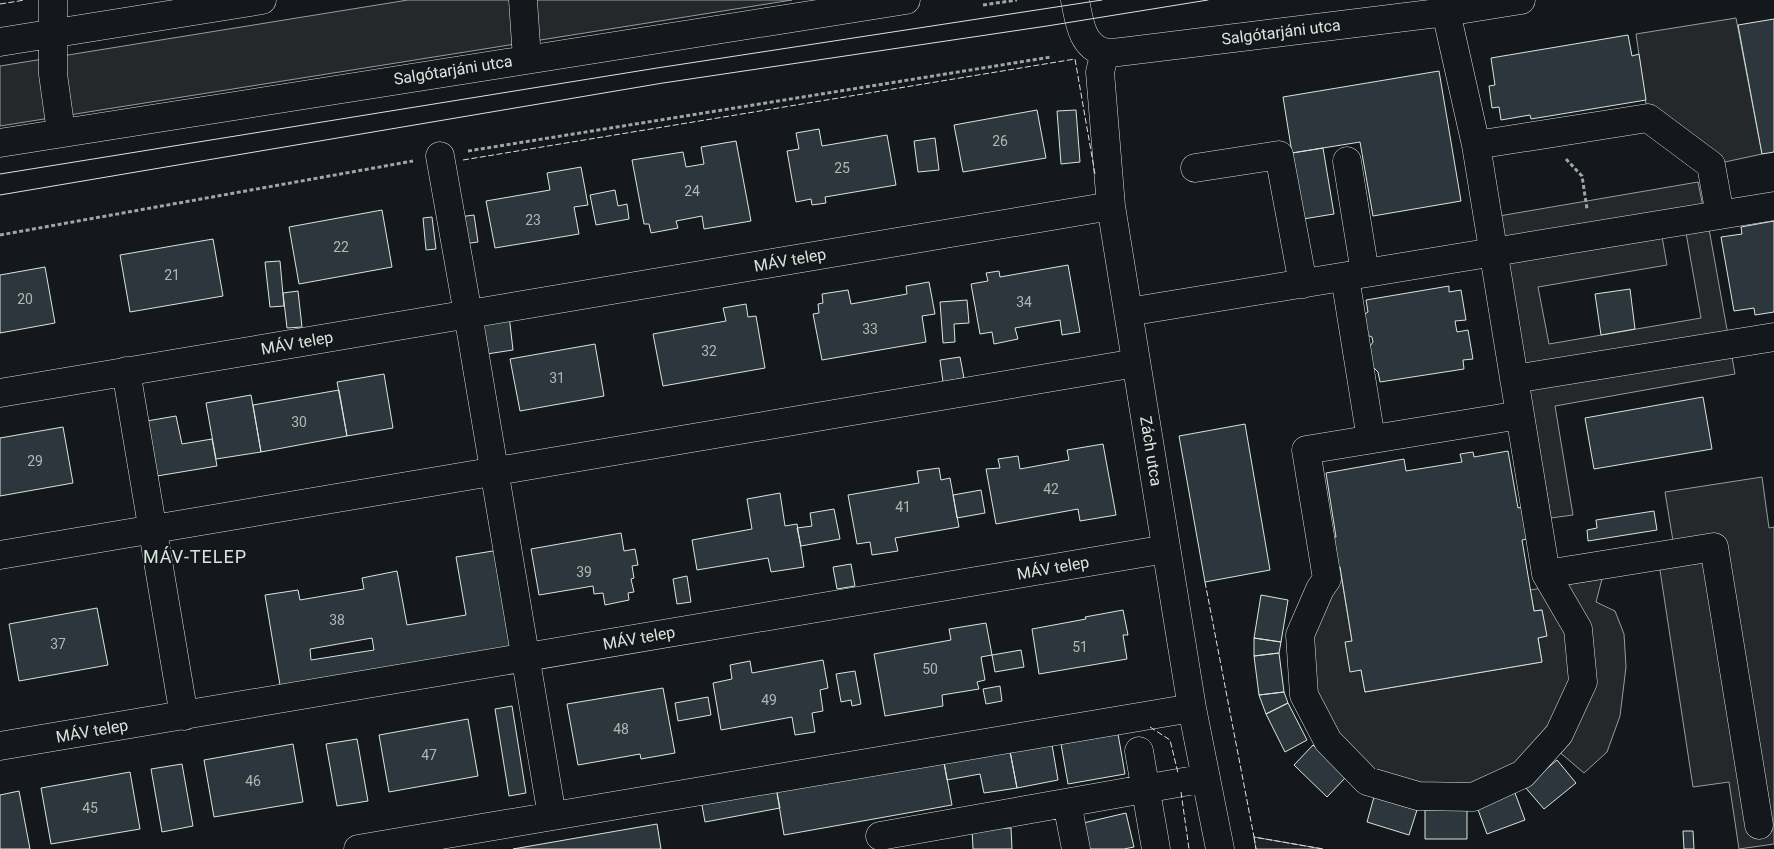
<svg xmlns="http://www.w3.org/2000/svg" width="1774" height="849" viewBox="0 0 1774 849" font-family="Roboto,sans-serif">
	<style>
		.green { fill: #202428; stroke: #939e99 }
		.parking { fill: #24282b; stroke: #939e99 }
		.building { fill: #2c363c; stroke: #d8e6dc; fill-rule: evenodd }
		.lines { fill: none; stroke-linecap: round; stroke-linejoin: round }
		.minor-casing { stroke: #d8e6dc; stroke-width: 29 }
		.path { stroke: #9da8a2; stroke-width: 3; stroke-dasharray: 4 2.5; stroke-linecap: butt }
		.minor { stroke: #14181c; stroke-width: 28 }
		.tram { stroke: #d8e6dc; stroke-width: 1 }
		.fence { stroke: #d8e6dc; stroke-width: 1; stroke-dasharray: 6 2.5; stroke-linecap: butt }
		.labels { text-anchor: middle; dominant-baseline: central; stroke-width: 4; stroke-linejoin: round; paint-order: stroke }
		.number-label { font-size: 14px; fill: #adbab4 }
		.street-label { font-size: 16px; fill: #d8e6dc; stroke: #14181c }
		.neighbourhood-label { font-size: 18px; letter-spacing: 1px; fill: #d8e6dc; stroke: #14181c }
	</style>
	<rect width="100%" height="100%" fill="#14181c"/>
	<!-- green -->
	<path class="green" d="M1254,837L1323,849H1256Z"/>
	<!-- parking -->
	<path class="parking" d="M408,0H792L0,126V66Z
		M1736,18L1762,154L1697,168L1650,132L1636,34Z
		M1698,182L1703,207L1658,214L1667,265L1538,287L1549,344L1701,318L1686,233L1709,229L1735,374L1555,406L1573,515L1551,518L1499,216Z
		M1762,477L1769,528L1774,527V844L1739,849L1729,782L1693,787L1656,544L1673,541L1665,492Z
		M1341,575L1352,641L1361,670L1365,692L1542,662L1538,638L1546,636L1542,610L1534,611L1530,590L1602,579L1596,602L1615,611L1624,634L1626,667L1620,716L1607,752L1584,773L1550,744L1473,797L1367,781L1304,695L1320,589L1327,579Z"/>
	<!-- building -->
	<path class="building" d="M1774,19V152L1762,154L1738,25Z
		M1628,35L1632,56L1639,54L1646,100L1531,119L1530,115L1501,120L1499,107L1492,108L1489,86L1495,85L1491,58Z
		M1439,71L1461,201L1373,216L1360,142L1292,153L1283,97Z
		M1037,110L1046,158L963,172L954,125Z
		M1076,110L1080,162L1061,164L1057,111Z
		M819,129L822,146L887,135L896,185L825,197L826,203L812,205L811,199L796,202L787,151L799,149L796,133Z
		M935,138L939,170L918,172L914,141Z
		M736,141L751,221L704,229L702,216L676,221L678,228L651,233L649,224H644L632,160L683,152L686,167L704,164L701,147Z
		M1323,148L1334,214L1303,219L1292,153Z
		M581,167L588,205L574,207L579,234L495,248L486,201L550,190L547,173Z
		M615,190L618,206L627,204L629,219L596,225L590,195Z
		M382,210L392,267L299,284L289,227Z
		M474,215L478,242L463,244L459,217Z
		M432,217L436,249L426,250L423,218Z
		M1774,221V312L1755,315L1754,308L1734,311L1721,237L1742,234L1741,227Z
		M213,239L223,296L130,312L120,255Z
		M280,261L284,306L270,307L265,262Z
		M1068,265L1080,332L1062,335L1060,320L1015,328L1018,339L994,344L992,332L980,334L971,284L988,281L986,273L999,271L1000,277Z
		M45,267L55,323L0,333V275Z
		M929,282L935,314L922,316L926,342L822,360L813,314L819,313L818,304L823,303L822,294L848,290L851,304L907,294L906,286Z
		M1449,286V292L1461,290L1466,320L1455,321L1457,332L1468,330L1473,359L1463,360L1464,369L1380,382L1378,372L1370,364L1368,349L1373,342L1372,337L1367,335L1363,315L1368,312L1366,300Z
		M1630,289L1635,329L1601,335L1595,294Z
		M298,291L302,327L287,328L283,293Z
		M967,300L969,323L954,324L955,342L943,343L940,302Z
		M746,304L748,317L756,316L765,368L663,386L653,334L726,321L723,308Z
		M509,315L513,350L480,355L475,320Z
		M595,344L604,396L520,411L510,359Z
		M960,357L964,378L943,382L940,360Z
		M384,374L393,428L347,436L337,382Z
		M339,390L347,436L261,452L253,405Z
		M251,395L261,452L216,459L206,403Z
		M1703,397L1712,449L1594,469L1585,418Z
		M176,416L182,444L212,439L217,466L151,477L141,422Z
		M1245,424L1270,570L1205,582L1179,436Z
		M63,427L73,483L0,496V438Z
		M1103,444L1116,515L1080,521L1078,509L996,524L986,469L1000,468L998,459L1018,456L1020,469L1069,460L1067,450Z
		M1508,451L1518,508L1528,506L1533,538L1522,540L1534,611L1542,610L1547,636L1538,638L1542,662L1365,692L1361,670L1350,672L1345,642L1352,641L1340,567L1334,568L1329,538L1336,537L1326,473L1404,459L1406,471L1462,462L1460,454L1473,452L1474,457Z
		M939,468L941,480L950,478L959,527L895,538L898,551L872,555L870,542L857,544L848,495L919,483L917,471Z
		M981,490L985,513L957,518L953,495Z
		M780,493L785,526L797,524L804,567L771,572L768,558L697,570L692,540L752,529L747,499Z
		M834,509L840,539L801,546L797,528L812,526L810,513Z
		M1654,511L1657,530L1588,541L1587,530L1597,528L1596,520Z
		M621,533L624,551L635,549L638,565L632,566L634,578L631,579L634,592L628,593L629,600L605,605L603,593L594,594L593,586L539,595L531,549Z
		M499,550L516,652L281,691L265,595L298,590L300,600L364,589L362,578L397,571L407,625L466,615L456,557ZM372,638L374,650L311,660L310,649Z
		M851,564L855,586L837,589L833,567Z
		M687,576L691,602L677,604L673,579Z
		M1261,595L1288,600L1281,642L1254,638Z
		M97,608L108,665L19,681L9,624Z
		M1123,610L1128,635H1123L1127,659L1039,674L1032,629L1086,619L1085,617Z
		M986,623L992,655L981,657L985,680L977,682L979,689L942,695L943,706L885,716L874,654L951,640L949,629Z
		M1254,638L1281,642L1279,653L1254,656Z
		M1021,650L1024,667L995,672L992,655Z
		M1279,653L1284,692L1259,695L1254,656Z
		M823,660L828,688L820,690L823,711L812,713L815,732L795,735L792,717L721,730L713,683L732,679L730,665L750,661L752,673Z
		M855,671L861,704L852,706L851,700L841,702L836,674Z
		M1000,686L1002,701L986,704L983,689Z
		M663,688L675,753L641,759L640,754L578,765L567,704Z
		M1284,692L1288,703L1266,714L1259,695Z
		M708,697L711,715L678,721L675,703Z
		M1288,703L1307,740L1285,752L1266,714Z
		M512,706L526,793L509,796L495,709Z
		M468,719L478,776L389,792L379,735Z
		M1118,734L1125,774L1068,784L1061,744Z
		M357,739L368,801L337,806L326,744Z
		M1051,739L1058,780L1017,788L1009,746Z
		M293,744L303,802L214,817L204,760Z
		M1313,745L1346,777L1327,797L1294,765Z
		M1009,746L1017,788L984,793L980,774L947,780L943,757Z
		M943,757L952,805L784,835L776,787Z
		M1557,760L1576,783L1544,809L1525,787Z
		M182,764L193,826L162,832L151,769Z
		M130,772L140,829L51,844L41,788Z
		M776,787L780,808L705,822L701,800Z
		M19,791L30,849H0V795Z
		M1515,793L1525,820L1487,834L1477,807Z
		M1374,797L1417,810L1409,835L1367,822Z
		M1425,810H1467V839H1425Z
		M1126,813L1134,847L1124,849H1085L1079,824Z
		M657,824L661,849H513Z
		M1011,828L1012,849H973L972,829Z
		M1683,831H1693L1694,849H1684Z"/>
	<g class="lines">
		<!-- minor casing -->
		<g class="minor-casing">
			<path id="minor" d="M53,0V74L61,132
				M523,0L527,59
				M1075,0C1079,19 1081,46 1104,52C1111,53 1121,52 1128,51L1446,12L1521,0
				M1446,12L1476,145L1546,574L1714,547L1759,825
				M0,42L262,0
				M1105,52L1100,72L1111,206L1192,708L1220,849
				M0,143L906,0
				M1476,145L1648,118L1711,165L1720,215
				M440,156L468,314L552,816
				M1347,161L1365,273
				M1195,168L1279,155L1303,284
				M1345,277L1371,439
				M1128,312L1774,206
				M126,371L184,716
				M1514,379L1774,337
				M0,393L1111,206
				M1520,415L1306,450L1327,579L1320,589L1300,635L1304,695L1328,741L1367,781L1418,796L1473,797L1523,774L1559,734L1583,682L1578,629L1546,574
				M0,555L1136,363
				M0,746L1166,549
				M1139,751L1156,849
				M1067,803L1076,849
				M880,836L1206,778
				M358,849L1192,708"/>
		</g>
		<!-- path -->
		<path class="path" d="M983,5L1017,0
			M468,151L1051,57
			M1566,159L1582,176L1587,209
			M0,235L413,161"/>
		<!-- minor -->
		<use href="#minor" class="minor"/>
		<!-- tram -->
		<path class="tram" d="M0,174L657,68L1102,0
			M0,195L663,83L1047,26L1208,0"/>
		<!-- fence -->
		<path class="fence" d="M0,4L25,0
			M463,160L1075,59L1095,174
			M1205,582L1254,837L1323,849
			M1150,727L1170,740L1178,773
			M1181,792L1189,849
			M1254,837L1256,849"/>
	</g>
	<g class="labels">
		<!-- number labels -->
		<g class="number-label">
			<text x="1000" y="141">26</text>
			<text x="842" y="168">25</text>
			<text x="692" y="191">24</text>
			<text x="533" y="220">23</text>
			<text x="341" y="247">22</text>
			<text x="172" y="275">21</text>
			<text x="25" y="299">20</text>
			<text x="1024" y="302">34</text>
			<text x="870" y="329">33</text>
			<text x="709" y="351">32</text>
			<text x="557" y="378">31</text>
			<text x="299" y="422">30</text>
			<text x="35" y="461">29</text>
			<text x="1051" y="489">42</text>
			<text x="903" y="507">41</text>
			<text x="584" y="572">39</text>
			<text x="337" y="620">38</text>
			<text x="58" y="644">37</text>
			<text x="1080" y="647">51</text>
			<text x="930" y="669">50</text>
			<text x="769" y="700">49</text>
			<text x="621" y="729">48</text>
			<text x="429" y="755">47</text>
			<text x="253" y="781">46</text>
			<text x="90" y="808">45</text>
		</g>
		<!-- street labels -->
		<g class="street-label">
			<text transform="translate(1281 32) rotate(-7)">Salgótarjáni utca</text>
			<text transform="translate(453 70) rotate(-9)">Salgótarjáni utca</text>
			<text transform="translate(790 260) rotate(-10)">MÁV telep</text>
			<text transform="translate(297 343) rotate(-10)">MÁV telep</text>
			<text transform="translate(1151 451) rotate(81)">Zách utca</text>
			<text transform="translate(1053 568) rotate(-10)">MÁV telep</text>
			<text transform="translate(639 638) rotate(-10)">MÁV telep</text>
			<text transform="translate(92 731) rotate(-10)">MÁV telep</text>
		</g>
		<!-- neighbourhood labels -->
		<g class="neighbourhood-label">
			<text x="195" y="556">MÁV-TELEP</text>
		</g>
	</g>
</svg>
